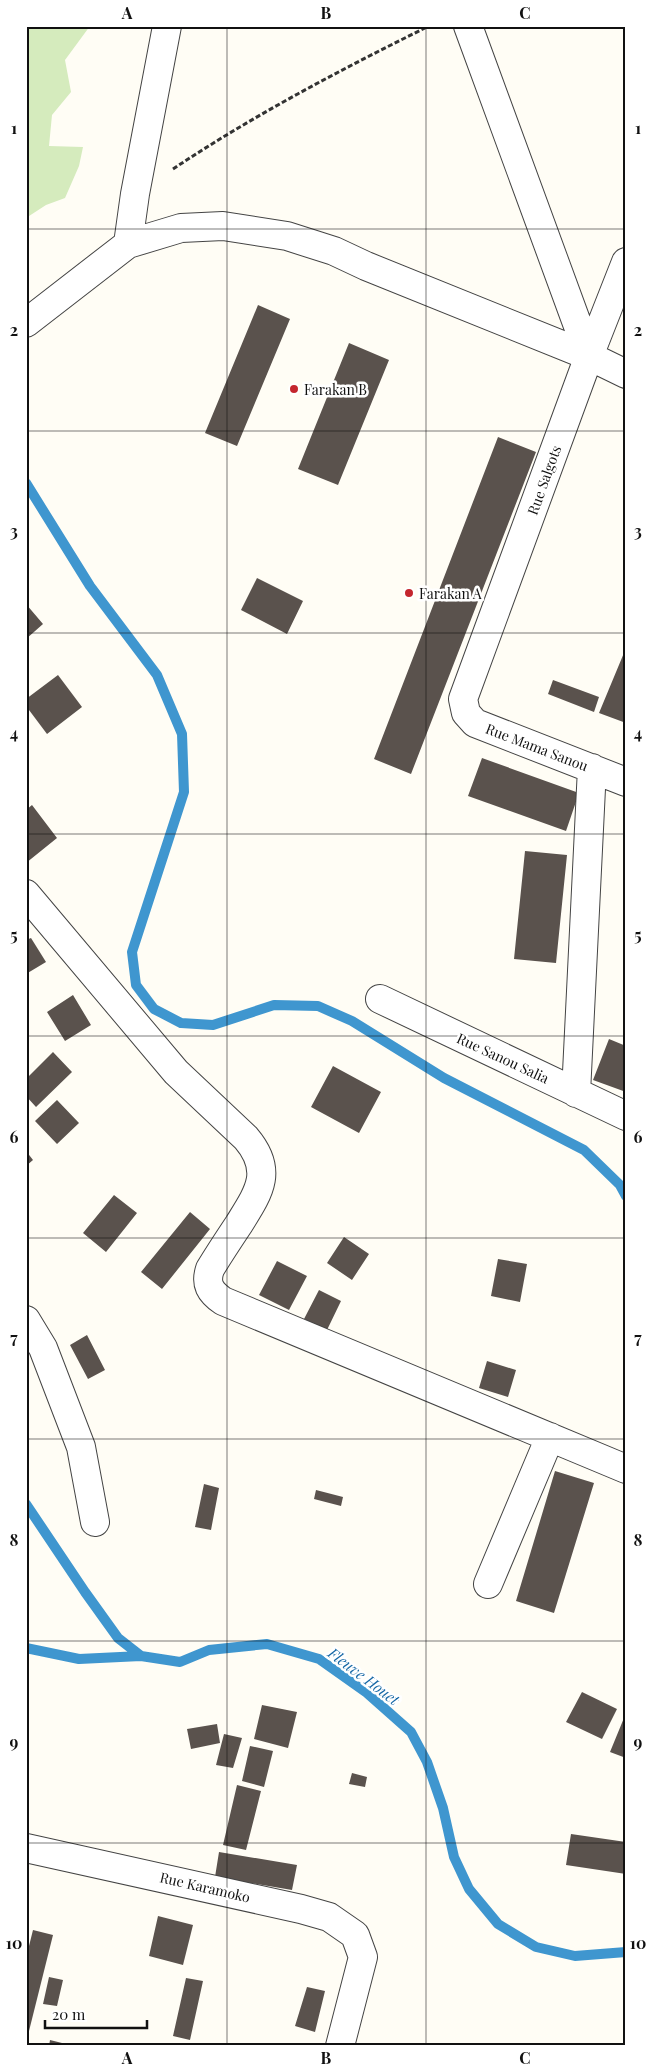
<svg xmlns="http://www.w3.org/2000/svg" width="652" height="2072" viewBox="0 0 652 2072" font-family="'Playfair Display',serif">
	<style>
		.green { fill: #d5ebbd }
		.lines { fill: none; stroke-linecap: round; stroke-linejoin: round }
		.stream { stroke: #3f96cf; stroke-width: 10 }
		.building { fill: #5a524d }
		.street-casing { stroke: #444; stroke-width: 30 }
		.path { stroke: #333; stroke-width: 3; stroke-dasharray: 5 2.5; stroke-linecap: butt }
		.street { stroke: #fff; stroke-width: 28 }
		.grid { fill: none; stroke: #111; stroke-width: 1; stroke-opacity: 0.55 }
		.poi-dot { fill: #c4262e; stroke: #fff; stroke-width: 2 }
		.labels { text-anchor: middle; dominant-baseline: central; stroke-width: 5; stroke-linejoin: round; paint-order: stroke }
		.poi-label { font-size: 14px; fill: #111; stroke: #fff; text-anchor: start }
		.street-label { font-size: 14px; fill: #111; stroke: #fff }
		.water-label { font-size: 15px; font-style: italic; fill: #1768a6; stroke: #fff }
		.neatline { fill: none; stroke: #111; stroke-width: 2 }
		.grid-label { font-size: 16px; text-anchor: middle; font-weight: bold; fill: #111 }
	</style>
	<rect width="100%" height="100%" fill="#fffdf5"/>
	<!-- green -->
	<path class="green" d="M26,26H90L65,60L71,92L52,115L49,146L83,147L79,166L65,198L46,205L26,218Z"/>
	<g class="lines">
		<!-- stream -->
		<path class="stream" d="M26,483L90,586L157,675L182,734L184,792L132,952L136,985L154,1009L181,1023L213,1025L274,1005L318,1006L352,1021L444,1078L584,1150L620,1185L626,1196
			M26,1504L85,1592L118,1638L141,1656L180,1662L209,1650L267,1644L319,1659L367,1693L411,1732L427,1762L443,1808L454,1857L469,1889L498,1924L536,1947L575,1956L626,1952
			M26,1648L79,1659L141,1656"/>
	</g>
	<!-- building -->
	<path class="building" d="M258,305L290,319L237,446L205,433Z
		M349,343L389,360L338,485L298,469Z
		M498,437L536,452L411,774L374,759Z
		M257,578L303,601L287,634L241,610Z
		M26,604L43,624L26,639Z
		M626,648V723L599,713Z
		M58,675L82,707L47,734L26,706V699Z
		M553,680L599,697L594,712L548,694Z
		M482,758L579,793L566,831L468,796Z
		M32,805L57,838L26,863V810Z
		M525,851L567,855L556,963L514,959Z
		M31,938L46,962L26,974V940Z
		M73,995L91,1025L65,1041L47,1012Z
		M609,1039L626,1046V1092L593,1080Z
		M53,1052L72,1072L36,1107L26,1096V1079Z
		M333,1066L381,1092L359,1133L311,1107Z
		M57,1100L79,1123L57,1144L35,1121Z
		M26,1151L33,1160L26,1166Z
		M114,1195L137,1213L106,1252L83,1233Z
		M190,1212L210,1229L162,1289L141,1272Z
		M344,1237L369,1254L352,1280L327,1263Z
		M498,1259L527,1264L520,1302L491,1296Z
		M277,1261L307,1276L289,1310L259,1295Z
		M319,1290L341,1301L327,1330L304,1319Z
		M87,1335L105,1370L88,1379L70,1345Z
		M487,1361L516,1370L508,1397L479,1388Z
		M555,1471L594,1483L554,1613L516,1601Z
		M204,1484L219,1488L211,1530L195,1527Z
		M316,1490L343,1497L341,1506L314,1499Z
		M582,1692L617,1709L602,1739L566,1722Z
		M262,1705L297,1712L288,1748L254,1739Z
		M626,1713V1758L610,1752Z
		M217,1724L220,1743L191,1749L187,1729Z
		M224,1734L242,1738L233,1768L216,1765Z
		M250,1746L273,1751L264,1787L242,1781Z
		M352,1773L367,1777L365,1787L349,1784Z
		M237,1785L261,1791L246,1850L223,1845Z
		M571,1834L626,1842V1874L566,1865Z
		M219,1852L297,1865L292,1890L215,1877Z
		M158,1916L193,1925L183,1965L149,1956Z
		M33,1930L53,1935L27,2039L26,1958Z
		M49,1977L63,1980L57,2006L43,2004Z
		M186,1978L203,1981L190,2040L173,2036Z
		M307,1987L325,1991L315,2032L295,2026Z
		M50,2040L70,2045V2046H49Z"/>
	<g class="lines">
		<!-- street casing -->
		<g class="street-casing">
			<path id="street" d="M468,26L589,356
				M128,244L135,194L167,26
				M626,262L589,356L463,699L466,713L475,723L626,782
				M26,323L128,244L181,228L223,226L287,236L334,251L366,266L589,356L626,374
				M26,894L176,1072L246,1138C274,1171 259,1192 239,1224C229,1239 219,1254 210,1269C205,1284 210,1292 223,1301L626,1469
				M380,999L626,1116
				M576,1093L592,768
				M26,1320L43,1348L81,1447L95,1522
				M488,1584L550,1437
				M26,1848L301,1909L329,1917L355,1935L363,1957L340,2046"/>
		</g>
		<!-- path -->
		<path class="path" d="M173,169C254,115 342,69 429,26"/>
		<!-- street -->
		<use href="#street" class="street"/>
	</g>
	<!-- grid -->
	<path class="grid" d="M227,26V2046M426,26V2046M26,229H626M26,431H626M26,633H626M26,834H626M26,1036H626M26,1238H626M26,1439H626M26,1641H626M26,1843H626"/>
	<!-- markers -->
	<g class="poi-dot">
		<circle cx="294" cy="389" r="5"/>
		<circle cx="409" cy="593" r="5"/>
	</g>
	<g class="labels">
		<!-- poi labels -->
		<g class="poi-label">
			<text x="304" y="389">Farakan B</text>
			<text x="419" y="593">Farakan A</text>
		</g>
		<!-- street labels -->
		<g class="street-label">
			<text transform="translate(544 480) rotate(-70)">Rue Salgots</text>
			<text transform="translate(537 747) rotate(21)">Rue Mama Sanou</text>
			<text transform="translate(503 1058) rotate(25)">Rue Sanou Salia</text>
			<text transform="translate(205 1887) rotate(13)">Rue Karamoko</text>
		</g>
		<!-- water labels -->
		<g class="water-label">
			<text transform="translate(364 1676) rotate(37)">Fleuve Houet</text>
		</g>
	</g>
	<!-- border -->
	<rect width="652" height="2072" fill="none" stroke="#ffffff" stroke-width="55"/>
	<!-- scale -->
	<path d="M45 2020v8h102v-8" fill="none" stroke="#111111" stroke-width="2.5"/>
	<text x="52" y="2020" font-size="15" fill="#111111" stroke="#ffffff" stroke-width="4" paint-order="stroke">20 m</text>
	<rect x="28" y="28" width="596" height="2016" class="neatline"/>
	<g class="grid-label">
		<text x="127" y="19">A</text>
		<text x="326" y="19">B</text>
		<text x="525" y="19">C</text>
		<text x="14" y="134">1</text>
		<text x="638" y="134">1</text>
		<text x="14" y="336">2</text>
		<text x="638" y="336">2</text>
		<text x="14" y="537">3</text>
		<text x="638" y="537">3</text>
		<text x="14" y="739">4</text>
		<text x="638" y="739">4</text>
		<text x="14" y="941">5</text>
		<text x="638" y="941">5</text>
		<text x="14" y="1143">6</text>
		<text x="638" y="1143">6</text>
		<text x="14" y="1344">7</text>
		<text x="638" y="1344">7</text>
		<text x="14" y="1546">8</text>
		<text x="638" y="1546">8</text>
		<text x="14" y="1748">9</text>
		<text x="638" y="1748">9</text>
		<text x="14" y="1949">10</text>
		<text x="638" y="1949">10</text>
		<text x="127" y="2064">A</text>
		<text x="326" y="2064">B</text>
		<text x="525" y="2064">C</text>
	</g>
</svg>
